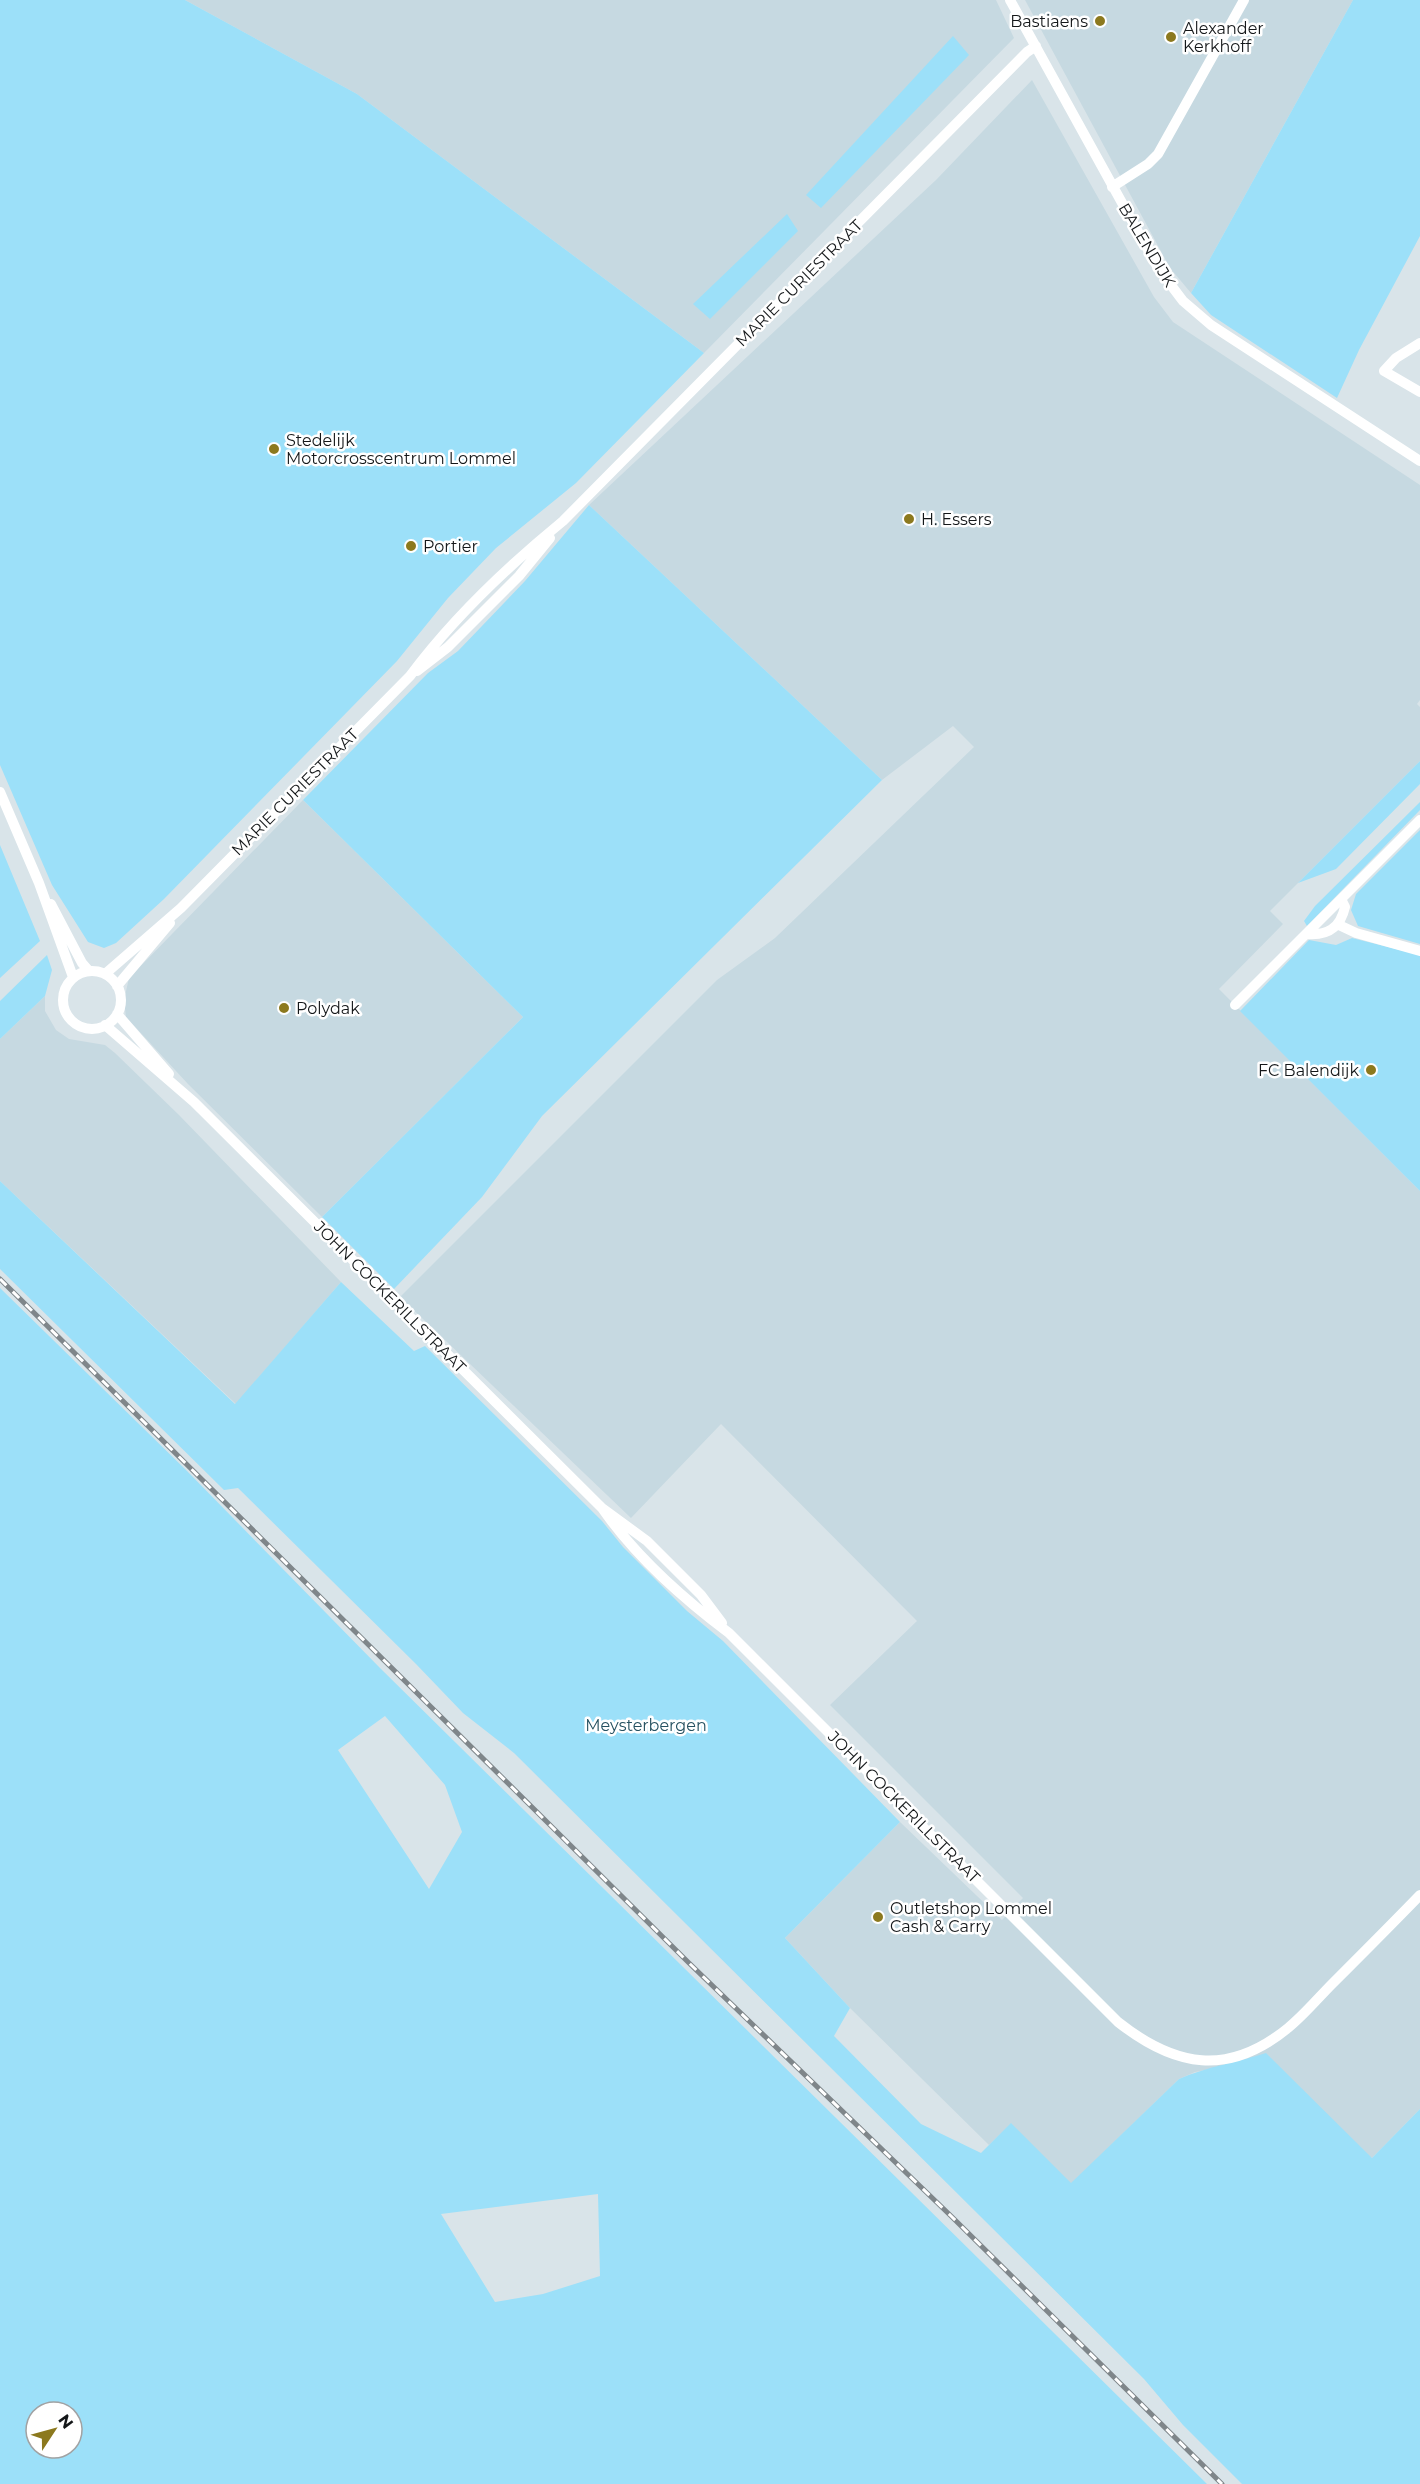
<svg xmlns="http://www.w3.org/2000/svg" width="1420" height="2484" viewBox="0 0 1420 2484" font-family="Montserrat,sans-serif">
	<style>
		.built { fill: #c6d9e1 }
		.green { fill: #9ce0f9; fill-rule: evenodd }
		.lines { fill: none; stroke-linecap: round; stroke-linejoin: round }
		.minor { stroke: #fff; stroke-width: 10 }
		.rail-casing { stroke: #7f868a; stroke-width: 5 }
		.rail { stroke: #fff; stroke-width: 3; stroke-dasharray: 9; stroke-linecap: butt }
		.poi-dot { fill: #8c791e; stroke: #fff; stroke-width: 2 }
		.labels { text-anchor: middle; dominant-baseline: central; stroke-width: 5; stroke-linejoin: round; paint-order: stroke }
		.poi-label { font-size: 16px; fill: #141719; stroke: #fff; text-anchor: start }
		.street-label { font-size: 16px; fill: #141719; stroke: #fff }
		.park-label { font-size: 16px; fill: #255161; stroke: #fff }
	</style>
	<rect width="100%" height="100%" fill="#d9e4e9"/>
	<!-- built -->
	<path class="built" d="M185,0H996L1014,38L704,353L357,94Z
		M1025,0H1353L1191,293L1170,268Z
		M1032,80L1154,297L1173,322L1420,485V700L1417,704L1420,707V761L1270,911L1283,924L1219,989L1420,1191V2109L1372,2158L1226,2066L1195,2072L1179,2079L1071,2184L1011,2124L989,2145L850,2008L785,1938L900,1822L1002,1920L1023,1898L830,1705L917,1621L721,1424L631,1518L400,1297L717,980L775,938L974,747L953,726L882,780L589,505L936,180Z
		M303,800L523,1017L322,1217L188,1084L126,1017L124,1000L129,978Z
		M45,996V1011L56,1030L69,1039L105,1045L115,1053L179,1115L341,1282L236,1404L0,1181V1039Z"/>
	<!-- green -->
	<path class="green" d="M0,0H185L357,94L704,353L576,483L496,548L448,598L397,661L164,899L116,943L104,948L88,942L52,885L0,765Z
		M1353,0H1420V236L1359,350L1337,398L1211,315L1191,293Z
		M953,36L969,55L821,208L806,195Z
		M787,214L798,231L710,319L693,304Z
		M589,505L882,780L542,1116L482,1197L394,1289L322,1217L523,1017L303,800L428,673L458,651L525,581Z
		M1420,761V784L1336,869L1298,883Z
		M1420,802V810L1307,926L1304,921L1315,906Z
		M1420,830V944L1358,926L1351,910L1356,894Z
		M0,845L40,941L0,978Z
		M1352,938L1420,955V1191L1240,1011L1309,940L1336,945Z
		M47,955L52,970L45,996L0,1039V1001Z
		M0,1181L235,1404L341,1282L414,1351L425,1346L602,1521L623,1547L687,1611L723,1641L900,1822L785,1938L850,2008L834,2036L921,2124L981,2153L1011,2123L1071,2183L1179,2079C1206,2067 1238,2062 1266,2053L1372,2158L1420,2109V2484H1242L1183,2425L1144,2379L514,1753L463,1713L416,1664L238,1488L224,1490L0,1269Z
		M0,1288L187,1471L380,1668L1207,2484H0ZM385,1716L445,1785L462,1832L429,1889L338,1750ZM598,2194L600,2276L543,2294L495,2302L441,2214ZM36,2412H72V2448H36Z"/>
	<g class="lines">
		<!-- minor -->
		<path class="minor" d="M1010,0L1158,268L1183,301L1211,325L1420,461
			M1112,187L1148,164L1158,154L1244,0
			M1420,343L1396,358L1384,371L1420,392
			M417,671L448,647L519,576L550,538
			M0,792L39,883L73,977
			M51,904L82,963L89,971
			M1339,925L1356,933L1420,951
			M1306,934C1327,936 1340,929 1345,907L1341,899
			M63 1000a29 29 0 1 1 58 0a29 29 0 1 1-58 0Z
			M105,974L181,908L410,676C453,618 507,567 563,521L1027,52L1036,46
			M117,986L170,923
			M1235,1005L1420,820
			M117,1014L169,1074
			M105,1025L194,1102L602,1508L647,1541L701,1595L722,1623
			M602,1508C636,1557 681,1597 729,1633L1118,2022C1175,2067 1228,2077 1288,2028C1304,2015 1318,1998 1333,1983C1362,1954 1391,1925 1420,1895"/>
		<!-- rail casing -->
		<g class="rail-casing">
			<path id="rail" d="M0,1279L689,1963L951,2216L1222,2484"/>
		</g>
		<!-- rail -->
		<use href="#rail" class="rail"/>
	</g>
	<!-- markers -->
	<g class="poi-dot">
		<circle cx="1100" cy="21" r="6"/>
		<circle cx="1171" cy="37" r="6"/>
		<circle cx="274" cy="449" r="6"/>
		<circle cx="909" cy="519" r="6"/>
		<circle cx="411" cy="546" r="6"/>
		<circle cx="284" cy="1008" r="6"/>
		<circle cx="1371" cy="1070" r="6"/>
		<circle cx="878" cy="1917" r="6"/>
	</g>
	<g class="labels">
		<!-- poi labels -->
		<g class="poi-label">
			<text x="1088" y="21" text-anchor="end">Bastiaens</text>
			<text x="1183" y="28">Alexander<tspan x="1183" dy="18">Kerkhoff</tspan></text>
			<text x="286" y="440">Stedelijk<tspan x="286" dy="18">Motorcrosscentrum Lommel</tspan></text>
			<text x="921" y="519">H. Essers</text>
			<text x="423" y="546">Portier</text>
			<text x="296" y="1008">Polydak</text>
			<text x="1359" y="1070" text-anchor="end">FC Balendijk</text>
			<text x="890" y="1908">Outletshop Lommel<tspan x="890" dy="18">Cash &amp; Carry</tspan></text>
		</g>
		<!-- street labels -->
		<g class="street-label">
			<text transform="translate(1147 245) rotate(59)">BALENDIJK</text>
			<text transform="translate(799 283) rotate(-45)">MARIE CURIESTRAAT</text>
			<text transform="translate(295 792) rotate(-45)">MARIE CURIESTRAAT</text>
			<text transform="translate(390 1297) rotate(45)">JOHN COCKERILLSTRAAT</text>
			<text transform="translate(904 1807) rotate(45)">JOHN COCKERILLSTRAAT</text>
		</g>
		<!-- park labels -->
		<g class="park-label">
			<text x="646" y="1725">Meysterbergen</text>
		</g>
	</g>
	<!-- north arrow -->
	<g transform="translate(54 2430) rotate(54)"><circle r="28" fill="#ffffff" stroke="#a1a2a3" stroke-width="1.5"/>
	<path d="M0-4.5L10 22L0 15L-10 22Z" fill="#8c791e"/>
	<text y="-9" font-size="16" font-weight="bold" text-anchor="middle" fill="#141719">N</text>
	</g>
</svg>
